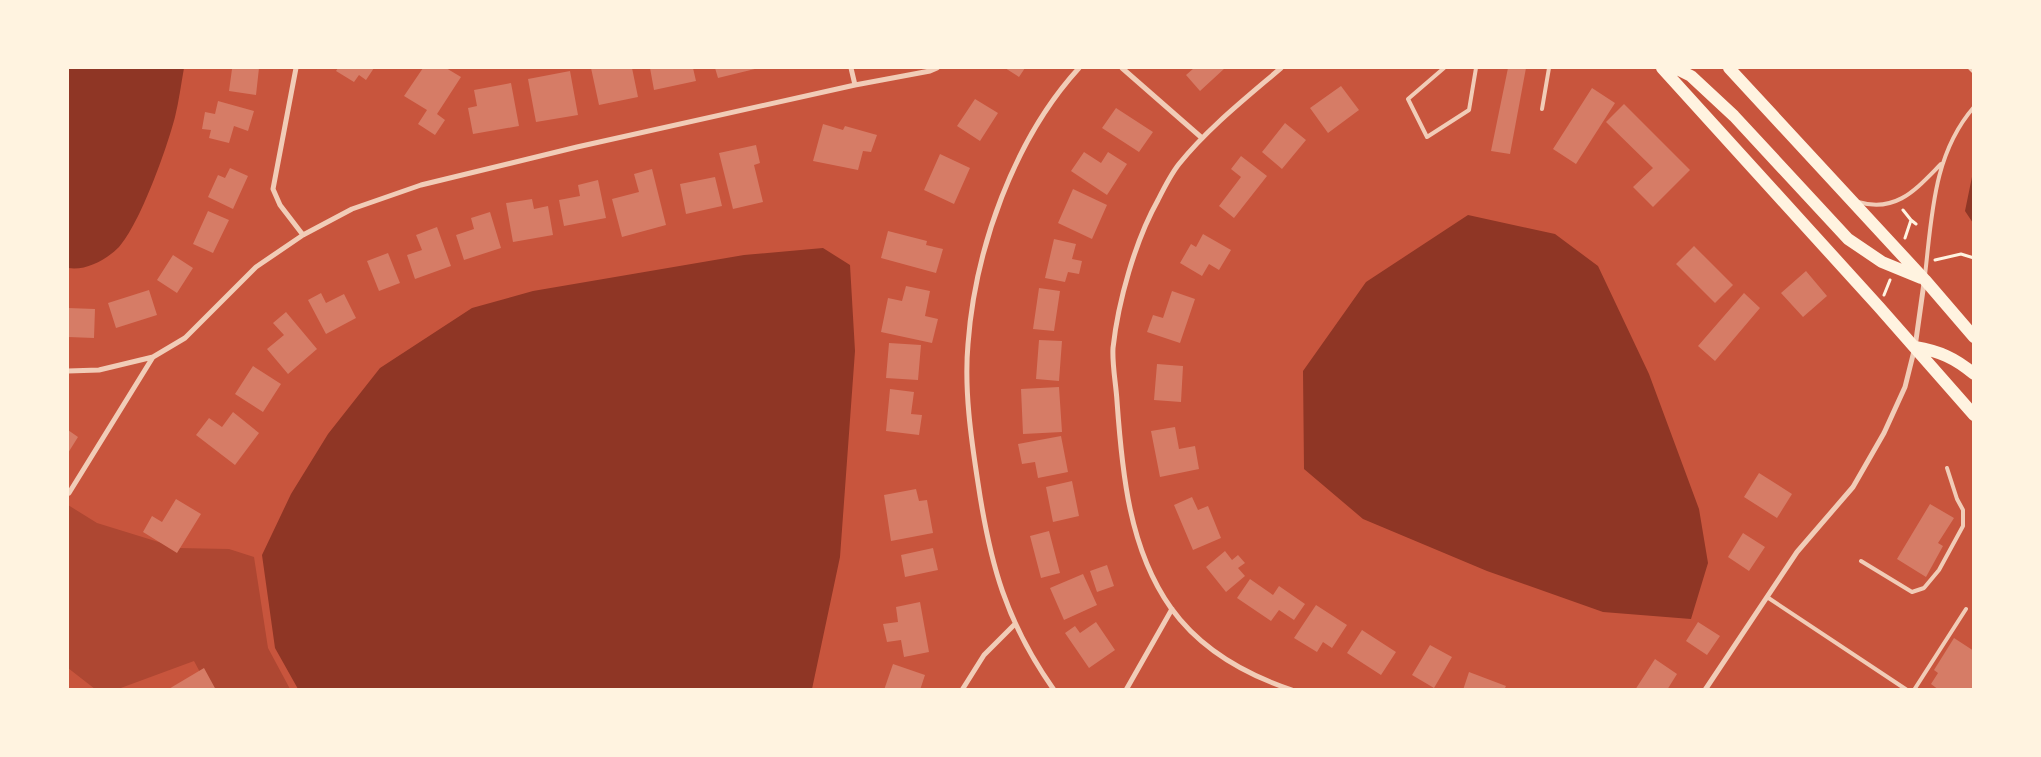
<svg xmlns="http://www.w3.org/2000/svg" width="2041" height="757" viewBox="0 0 2041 757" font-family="'Roboto Condensed',sans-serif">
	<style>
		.green { fill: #ae4732 }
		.water { fill: #8f3625 }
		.building { fill: #d67c66 }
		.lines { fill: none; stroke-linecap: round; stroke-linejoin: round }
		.path { stroke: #fff3e0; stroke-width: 3 }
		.service { stroke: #f1ccb7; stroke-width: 4 }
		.minor { stroke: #f1ccb7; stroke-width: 5 }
		.primary { stroke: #fff3e0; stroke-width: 12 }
	</style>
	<rect width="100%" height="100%" fill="#c8553d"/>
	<!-- green -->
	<path class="green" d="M68,505L97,523L178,548L229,549L254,557L268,648L290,689H209L194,661L118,689H95L68,668Z"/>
	<!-- water -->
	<path class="water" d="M68,68H184C181,84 179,101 175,117C167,148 140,224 119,247C106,260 86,271 68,268Z
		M1973,172L1974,223H1973L1965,211Z
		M1468,215L1555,234L1598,266L1649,374L1699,509L1708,563L1691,619L1603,612L1487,571L1363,519L1304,469L1303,371L1366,282Z
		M823,248L850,265L855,351L840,557L812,689H298L275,648L262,555L291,494L328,434L380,368L472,308L533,291L744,255Z"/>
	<!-- building -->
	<path class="building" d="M228,68H259L256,95L229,91L232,69Z
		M338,68H374L366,80L359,75L354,82L336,71Z
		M423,68H446L461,77L437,114L445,120L435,135L418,124L427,110L404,96Z
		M591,68H632L638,97L599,105Z
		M650,68H693L696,81L654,90Z
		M715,68H759L718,78Z
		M1005,68H1025L1019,77Z
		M1194,68H1225L1200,91L1186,75Z
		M1508,68H1526L1510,154L1491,151Z
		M570,71L578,115L536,122L528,79Z
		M511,83L519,126L473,134L468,108L477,106L474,90Z
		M1341,86L1359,110L1328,133L1310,108Z
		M1592,88L1615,103L1576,164L1553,149Z
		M975,99L998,113L980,141L957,126Z
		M218,101L254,111L248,131L234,126L229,143L209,138L211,130L202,129L205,112L215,114Z
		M1624,104L1690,170L1653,207L1633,187L1653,168L1606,122Z
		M1116,108L1153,132L1139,152L1102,128Z
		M1285,123L1306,140L1282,169L1262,152Z
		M823,124L843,130L845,126L877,135L871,152L863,151L858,170L813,161Z
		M756,145L760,163L754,165L763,202L733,209L719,153Z
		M1084,152L1101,163L1108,152L1127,164L1107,195L1071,171Z
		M940,154L970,168L954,204L924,190Z
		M1241,156L1267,176L1234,218L1219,206L1241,177L1231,169Z
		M230,168L248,176L233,209L208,197L218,175L225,178Z
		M652,169L666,225L622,237L612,199L639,192L634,174Z
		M715,177L722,206L686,214L680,184Z
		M598,180L606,218L564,226L559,200L580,196L578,185Z
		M1073,189L1107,205L1092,239L1058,223Z
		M532,199L534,209L548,206L553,235L513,242L506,203Z
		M208,211L229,220L213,253L193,244Z
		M490,212L501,248L464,260L456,235L474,229L471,218Z
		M437,227L451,266L415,279L407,255L422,250L416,235Z
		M888,231L927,241L926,245L943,249L936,273L881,258Z
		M1203,234L1231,250L1219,270L1209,264L1202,276L1180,263L1191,244L1196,247Z
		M1054,239L1076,244L1072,259L1082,261L1079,274L1068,272L1065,282L1045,278Z
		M1694,246L1733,285L1715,303L1676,264Z
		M388,253L400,283L379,291L367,261Z
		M173,255L193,268L177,293L157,280Z
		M1806,271L1827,296L1803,317L1781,293Z
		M906,286L930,291L925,316L938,319L932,343L881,332L888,298L902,301Z
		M1039,288L1060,291L1054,331L1033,329Z
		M149,290L157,315L116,328L108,303Z
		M1172,291L1195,299L1180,343L1147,332L1153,315L1163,318Z
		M321,293L326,303L344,294L356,318L326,334L308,300Z
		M1744,293L1760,308L1715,361L1698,346Z
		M68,308L95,309L94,338L68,337Z
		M286,312L317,349L288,374L267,349L284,335L273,323Z
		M1039,340L1062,341L1059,381L1036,379Z
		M889,343L921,345L918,380L886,378Z
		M1157,364L1183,366L1181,402L1154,400Z
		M253,366L281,384L263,412L235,394Z
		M1059,387L1062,432L1023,434L1021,389Z
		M890,389L914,392L911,414L922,415L919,435L886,431Z
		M233,412L259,433L235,465L196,435L209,418L222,427Z
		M1175,427L1179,449L1195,446L1199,469L1160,477L1151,431Z
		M68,430L78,437L68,453Z
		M1061,436L1068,472L1038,478L1035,462L1022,464L1018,444Z
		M1759,473L1792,494L1777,518L1744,497Z
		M1072,481L1079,516L1053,522L1046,487Z
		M916,489L919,501L927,500L933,533L891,541L884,495Z
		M1192,497L1198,510L1208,506L1221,538L1193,550L1174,505Z
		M176,499L201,514L177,553L143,532L152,516L162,522Z
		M1930,504L1954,518L1938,543L1943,546L1926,577L1897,559Z
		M1049,531L1060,573L1041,578L1030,536Z
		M1743,533L1765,547L1749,571L1728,557Z
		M933,548L938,570L905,577L901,555Z
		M1225,551L1232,560L1238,555L1245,563L1238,568L1245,576L1226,592L1206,567Z
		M1107,565L1114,586L1097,592L1090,571Z
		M1083,574L1097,605L1064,620L1050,588Z
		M1250,579L1273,595L1279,586L1305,604L1294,620L1279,610L1271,621L1237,598Z
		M920,602L929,652L904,657L901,640L887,642L883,624L898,622L896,607Z
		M1316,605L1347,625L1332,648L1323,642L1317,652L1294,638Z
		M1096,622L1115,650L1089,668L1065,633L1075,626L1080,633Z
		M1698,622L1720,636L1707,655L1686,641Z
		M1362,630L1396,652L1381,675L1347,653Z
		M1954,638L1974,651V690H1939L1931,684L1938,673L1934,670Z
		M1430,645L1452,657L1434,688L1412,675Z
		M1655,659L1677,674L1667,690H1635Z
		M893,664L925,675L920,690H884Z
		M204,668L216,690H167Z
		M1469,672L1506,686L1504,690H1463Z"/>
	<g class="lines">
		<!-- path -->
		<path class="path" d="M1903,210L1911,220L1905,238
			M1911,220L1916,224
			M1935,260L1961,254L1974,258
			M1884,295L1890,280"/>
		<!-- service -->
		<path class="service" d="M1444,68L1408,99L1427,137L1469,110L1476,68
			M1970,68L1974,72
			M1542,109L1549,68
			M1858,202C1897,213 1916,189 1941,164
			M1925,275C1932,216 1933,154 1974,107
			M1861,561L1912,592L1924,588L1939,570L1963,526V510L1957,499L1947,468
			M1767,597L1907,690
			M1914,690L1966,609"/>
		<!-- minor -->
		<path class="minor" d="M296,68L273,189L280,205L303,235
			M851,68L855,85
			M1122,68L1202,138
			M1281,68C1246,98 1208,128 1179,164C1171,174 1164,188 1158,200C1135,241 1118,302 1113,348C1112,365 1116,384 1117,401C1122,472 1129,549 1171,608C1201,650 1244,674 1292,690
			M68,371L99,370L153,357
			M69,493L153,357L185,338L256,267L303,235L352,209L421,185L577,147L855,85L930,71L937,68
			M962,690L984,655L1014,625
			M1054,690C1006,622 990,564 978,483C971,438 964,389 968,344C975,249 1014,139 1079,68
			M1126,690L1172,609
			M1705,690L1797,552L1853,487L1884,433L1905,387L1915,347L1924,283"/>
		<!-- primary -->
		<path class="primary" d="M1662,68L1879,307L1974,415
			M1675,68L1691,76L1734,116L1848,239L1882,262L1921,278
			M1729,68L1925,280L1974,337
			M1915,347C1939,351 1955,358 1974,374"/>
	</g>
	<!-- border -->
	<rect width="2041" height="757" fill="none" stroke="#fff3e0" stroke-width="138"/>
</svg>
